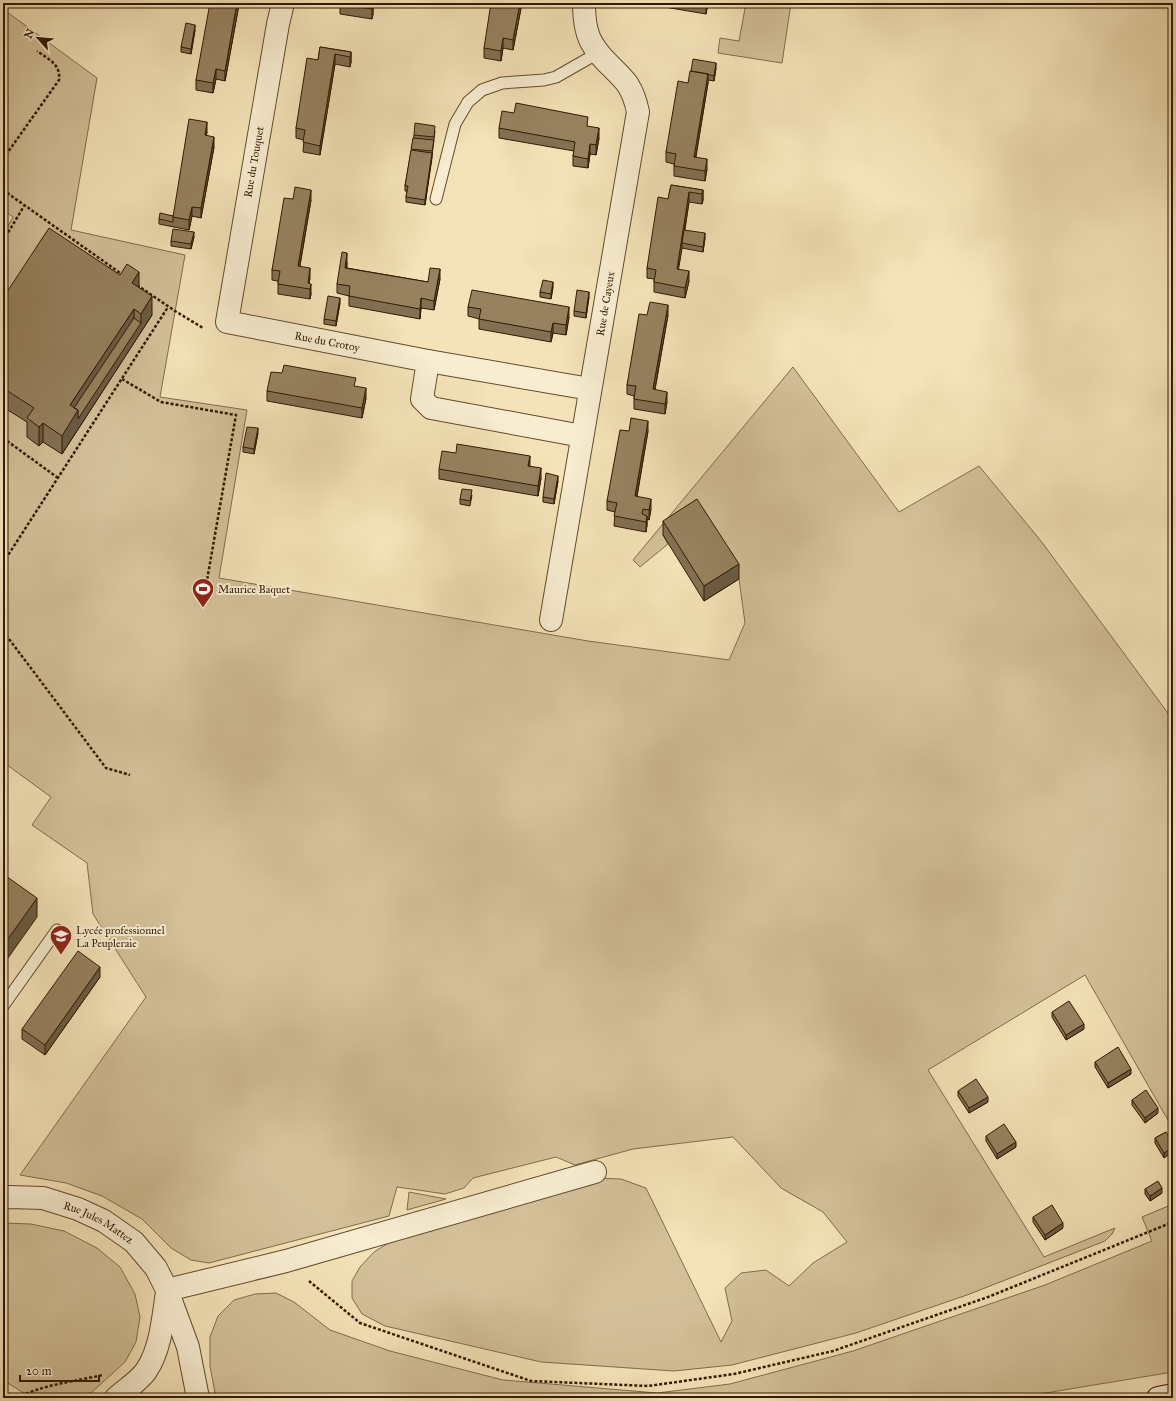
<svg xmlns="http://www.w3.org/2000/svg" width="1176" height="1401" viewBox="0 0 1176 1401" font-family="'IM FELL Great Primer',serif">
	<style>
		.green { fill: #d3c099; stroke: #826c4c }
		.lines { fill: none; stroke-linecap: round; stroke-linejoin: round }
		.service-casing { stroke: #624b2e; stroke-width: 13 }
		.minor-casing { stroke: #624b2e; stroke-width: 24 }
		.secondary-casing { stroke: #321800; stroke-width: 24 }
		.path { stroke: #321800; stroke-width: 2.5; stroke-dasharray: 3 2; stroke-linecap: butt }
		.service { stroke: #f8edd1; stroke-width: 11 }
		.minor { stroke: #f8edd1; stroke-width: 22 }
		.secondary { stroke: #f8edd1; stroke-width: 22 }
		.wall { fill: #827053; stroke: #321800 }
		.shaded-wall { fill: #6a5b43; stroke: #321800 }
		.building { fill: #978260; stroke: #321800 }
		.labels { text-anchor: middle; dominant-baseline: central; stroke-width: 4; stroke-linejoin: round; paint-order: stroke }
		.street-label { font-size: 11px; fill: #321800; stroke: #f8edd1 }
		.poi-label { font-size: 11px; fill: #321800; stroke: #f8edd1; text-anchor: start }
	</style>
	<rect width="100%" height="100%" fill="#f4e3b8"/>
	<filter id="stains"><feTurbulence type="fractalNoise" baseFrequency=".005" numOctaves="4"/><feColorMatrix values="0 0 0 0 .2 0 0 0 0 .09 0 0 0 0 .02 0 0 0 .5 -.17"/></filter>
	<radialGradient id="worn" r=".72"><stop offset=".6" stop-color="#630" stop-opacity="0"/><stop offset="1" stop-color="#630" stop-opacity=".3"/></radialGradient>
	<!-- green -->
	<path class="green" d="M746,3H791L782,63L718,53L720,38L739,41Z
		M3,9L97,78L71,230L185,255L160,397L247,410L219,578L588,641L729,660L745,623L739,579L697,513L663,535L668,544L640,567L633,560L793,367L899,512L979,466L1041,541L1173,720V1129L1085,975L928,1070L1044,1257L1115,1228L1112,1234L1105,1241L967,1295L856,1333L732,1365L674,1371L541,1362L385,1326L362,1314L352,1298V1281L360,1267L374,1252L401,1235L595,1178L621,1179L646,1188L721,1342L732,1321L725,1288L741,1273L766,1270L789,1286L813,1263L847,1242L823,1212L781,1188L733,1137L633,1149L575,1165L556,1157L473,1178L464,1188L445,1194L397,1187L389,1216L209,1263L191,1260L171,1248L142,1219L102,1196L66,1183L20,1175L146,997L93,914L87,863L32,825L51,797L3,762V235L13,217L3,210Z
		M409,1192L446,1199L407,1210Z
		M1173,1204V1372L1015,1398H216L210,1366V1337L218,1316L234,1300L255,1294L276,1293L294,1302L330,1330L390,1351L503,1380L657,1393L730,1384L853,1351L1045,1285L1152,1241L1142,1217Z
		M3,1223L31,1224L64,1231L97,1248L120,1267L135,1294L140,1317L136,1342L125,1362L92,1392L81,1398H41L22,1392L3,1380Z"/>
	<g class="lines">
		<!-- service casing -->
		<g class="service-casing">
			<path id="service" d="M436,199L455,124L468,102L482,90L502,83L544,80L556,77L598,53
				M3,1006L57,930"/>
		</g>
		<!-- minor casing -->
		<g class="minor-casing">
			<g id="minor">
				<path id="s1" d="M283,3L278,24L227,322L428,361L590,389"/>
				<path d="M428,361L422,399L431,408L582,436"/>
				<path id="s2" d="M551,620L638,112C636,102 633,93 628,85C618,71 602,61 593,45C585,33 584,17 584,3"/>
				<path id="s3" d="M3,1198L9,1197L43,1198L78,1209L104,1221L134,1242L156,1268L167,1290L188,1347L198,1398"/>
				<path d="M167,1290L286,1261L595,1172"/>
				<path d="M116,1398C125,1390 139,1381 146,1371C161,1349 163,1318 167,1292"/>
			</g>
		</g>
		<!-- secondary casing -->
		<g class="secondary-casing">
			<path id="secondary" d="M1158,1398L1173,1395"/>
		</g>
		<!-- path -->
		<path class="path" d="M3,159L59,80C61,64 48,59 37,51
			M3,190L123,275
			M3,241L24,206
			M137,285L175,311L203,328
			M122,379L161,402L236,415L203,603
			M3,438L58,478
			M3,563L168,307
			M3,631L106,768L130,775
			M309,1281L360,1323L531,1381L648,1386L734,1374L833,1351L988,1297L1173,1222
			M17,1398C41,1385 76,1381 103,1375"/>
		<!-- service -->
		<use href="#service" class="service"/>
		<!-- minor -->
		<use href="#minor" class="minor"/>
		<!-- secondary -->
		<use href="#secondary" class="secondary"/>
	</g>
	<!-- wall -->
	<path class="wall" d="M238,3V10L225,81L216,79L213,93L196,90V80Z
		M340,3L373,4V14L372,19L340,14Z
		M522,3L513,50L503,48L501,61L484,58V48Z
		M641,3H722V5L708,3L706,14Z
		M195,30L191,54L181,52V47Z
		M320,47L351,52V62L350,67L335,64L320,155L303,152L304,140L296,138V128L318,60Z
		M716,68L714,81L708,80V83L696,157L707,169L705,181L674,176V164L666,162V152L688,83Z
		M588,126L599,138L596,155L590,154L588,168L573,166V156L574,151L499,138V128Z
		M435,131L432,156L425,205L406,202V197L407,191H405V186L414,135Z
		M207,132L206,135L214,147L201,218L192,216L189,230L159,224V219L173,216Z
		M671,185L703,190V200L702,204L689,202L685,230L705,238L703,252L682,248L678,269L689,281L685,298L654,292V279L647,278V268L668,199Z
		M293,199L311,200L300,266L310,278L309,283L311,294L310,299L278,294V281L272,280V270Z
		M194,237L191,249L171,246V241Z
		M347,263V268L428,282L440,279L434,310L421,308L420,319L349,306V296L337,293V284Z
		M139,287L152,315L62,454L43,442L39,446L27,437V422L3,407V298Z
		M553,287L551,299L540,297V292Z
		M589,297L586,318L574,316V311Z
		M340,303L336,326L324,324V319Z
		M468,307L569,317L566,335L553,333L551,342L479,329V319L468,316Z
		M647,315H668L655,390L667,402L665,414L634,409V396L627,394V385Z
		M267,391L366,398L362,418L267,401Z
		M629,431H648L637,497L651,509L649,520L647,519V525L646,532L614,526L615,512L607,510V501Z
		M258,433L254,454L243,452V447Z
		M530,466L541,478L538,496L439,479V469Z
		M558,481L554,504L543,502V497Z
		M472,495L470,506L460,504V499Z
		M663,521L739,579L704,601L663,535Z
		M100,977L45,1055L22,1039V1029Z
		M1052,1012L1084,1029L1066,1040L1052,1017Z
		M1095,1062L1131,1074L1108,1088L1095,1067Z
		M958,1091L988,1102L969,1113L958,1096Z
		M1132,1100L1158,1113L1145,1123L1132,1105Z
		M1166,1132L1164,1158L1155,1143V1138Z
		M986,1136L1016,1147L997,1159L986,1141Z
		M1145,1189L1162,1193L1150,1201L1145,1194Z
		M1033,1217L1063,1228L1045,1240L1033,1222Z"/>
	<!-- shaded-wall -->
	<path class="shaded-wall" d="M237,3H238V10L225,81V71Z
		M520,3H522L513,50V40Z
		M706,3H708L706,14Z
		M373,4V14L372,19V9Z
		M195,25V30L191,54V49Z
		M503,38V48L501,61V51Z
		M351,52V62L350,67V57Z
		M335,54V64L320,155V146Z
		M716,63V68L714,81V76Z
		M216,69V79L213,93V83Z
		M708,74V83L694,166V157Z
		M207,122V132L205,145V135Z
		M599,128V138L596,155V145Z
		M214,137V147L201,218V208Z
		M590,144V154L588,168V159Z
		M432,153V158L425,205V200Z
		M707,159V169L705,181V171Z
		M311,190V200L298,276V266Z
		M703,190V200L702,204V194Z
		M689,192V202L682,243V248L677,279V269Z
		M192,207V216L189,230V220Z
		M194,232V237L191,249V244Z
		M705,233V238L703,252V247Z
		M347,253V263L345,278V268Z
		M310,268V278L308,289V283Z
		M440,269V279L434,310V301Z
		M689,271V281L685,298V288Z
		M139,272V291L132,283Z
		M553,282V287L551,299V294Z
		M311,284V294L310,299V289Z
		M589,292V297L586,318V313Z
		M152,296V315L62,454V436L70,405L134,309V328L141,323V314Z
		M340,298V303L336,326V321Z
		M421,298V308L420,319V309Z
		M668,305V315L653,399V389Z
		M569,307V317L566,335V325Z
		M553,323V333L551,342V332Z
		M366,388V398L362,418V408Z
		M667,392V402L665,414V404Z
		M648,421V431L635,506V496Z
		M43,423V442L39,446V427Z
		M258,428V433L254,454V449Z
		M530,456V466L528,476V466Z
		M541,468V478L538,496V486Z
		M558,476V481L554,504V499Z
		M651,499V509L649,520V510Z
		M647,516V525L646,532V522Z
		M739,564V579L704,601V586Z
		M37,898V917L3,965V946Z
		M100,967V977L45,1055V1045Z
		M1084,1024V1029L1066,1040V1035Z
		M1131,1069V1074L1108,1088V1083Z
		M988,1097V1102L969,1113V1108Z
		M1158,1108V1113L1145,1123V1118Z
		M1016,1142V1147L997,1159V1154Z
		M1173,1147V1152L1164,1158V1153Z
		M1162,1188V1193L1150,1201V1196Z
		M1063,1223V1228L1045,1240V1235Z"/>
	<!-- building -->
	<path class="building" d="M210,3H237L225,71L216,69L213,83L196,80Z
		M340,3H367L373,4L372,9L340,4Z
		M491,3H520L513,40L503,38L501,51L484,48Z
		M186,23L195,25L191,49L181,47Z
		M320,47L351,52L350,57L335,54L320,146L303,142L305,130L296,128L307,58L318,60Z
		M693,59L716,63L714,76L707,74H708L691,71Z
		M690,71L708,74L694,157L707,159L705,171L674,166L676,154L666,152L678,81L688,83Z
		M516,103L588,117L587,126L599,128L596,145L590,144L588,159L573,156L575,142L499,128L502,111L514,113Z
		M189,119L207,122L205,135L214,137L201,208L192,207L189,220L173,217Z
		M415,123L435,126L434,137L414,135Z
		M413,138L434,140L432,151L411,149Z
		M411,150L432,153L425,200L406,197L408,186H405Z
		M671,185L703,190L702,194L689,192L677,269L689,271L685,288L654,282L656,270L647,268L658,197L668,199Z
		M295,187L311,190L298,266L310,268L308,283L311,284L310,289L278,284L280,271L272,270L284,198L293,199Z
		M160,213L173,216V222L159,219Z
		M49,228L120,275L127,264L139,272L132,283L152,296L141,314L134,309L70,405L78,410L62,436L43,423L39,427L27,418L34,408L3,388V298Z
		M173,229L194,232L191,244L171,241Z
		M684,230L705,233L703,247L682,243Z
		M342,252L347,253L345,268L428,282L430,268L440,269L434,301L421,298L420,309L349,296L350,286L337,284Z
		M543,280L553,282L551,294L540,292Z
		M472,290L569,307L566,325L553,323L551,332L479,319L481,309L468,307Z
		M577,290L589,292L586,313L574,311Z
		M328,296L340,298L336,321L324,319Z
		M650,302L668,305L653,389L667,392L665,404L634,399L636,386L627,385L639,314L647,315Z
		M134,318L141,323L78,419V410L74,408Z
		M284,365L356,378L354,386L366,388L362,408L267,391L271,372L282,373Z
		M631,418L648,421L635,496L651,499L649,510L643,509L642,514L647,516L646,522L614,516L617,503L607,501L620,430L629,431Z
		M247,427L258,428L254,449L243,447Z
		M457,444L530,456L528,466L541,468L538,486L439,469L442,451L456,453Z
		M546,473L558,476L554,499L543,497Z
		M462,489L472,490L470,501L460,499Z
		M697,499L739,564L704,586L663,521Z
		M3,874L37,898L3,946Z
		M78,951L100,967L45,1045L22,1029Z
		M1069,1001L1084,1024L1066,1035L1052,1012Z
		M1118,1047L1131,1069L1108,1083L1095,1062Z
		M976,1079L988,1097L969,1108L958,1091Z
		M1146,1090L1158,1108L1145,1118L1132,1100Z
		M1004,1124L1016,1142L997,1154L986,1136Z
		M1166,1132L1173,1144V1147L1164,1153L1155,1138Z
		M1158,1181L1162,1188L1150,1196L1145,1189Z
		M1052,1205L1063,1223L1045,1235L1033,1217Z"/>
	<!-- icons -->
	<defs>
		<g id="stadium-pin" transform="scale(1.15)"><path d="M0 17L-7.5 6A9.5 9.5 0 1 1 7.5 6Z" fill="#8f2418" stroke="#f8edd1"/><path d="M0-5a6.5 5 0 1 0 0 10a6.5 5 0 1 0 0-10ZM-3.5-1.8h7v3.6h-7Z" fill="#fff"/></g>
		<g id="school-pin" transform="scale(1.15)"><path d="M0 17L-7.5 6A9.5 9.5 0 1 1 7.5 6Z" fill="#8f2418" stroke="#f8edd1"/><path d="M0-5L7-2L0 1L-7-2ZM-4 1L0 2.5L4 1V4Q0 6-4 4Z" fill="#fff"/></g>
	</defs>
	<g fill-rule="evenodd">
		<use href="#stadium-pin" x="203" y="589"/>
		<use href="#school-pin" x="61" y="936"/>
	</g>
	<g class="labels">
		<!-- street labels -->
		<g class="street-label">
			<text transform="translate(254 162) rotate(-80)">Rue du Touquet</text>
			<text stroke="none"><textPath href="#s2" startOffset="321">Rue de Cayeux</textPath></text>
			<text stroke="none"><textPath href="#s1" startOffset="426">Rue du Crotoy</textPath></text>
			<text stroke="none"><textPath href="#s3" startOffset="101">Rue Jules Mattez</textPath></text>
		</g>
		<!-- poi labels -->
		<g class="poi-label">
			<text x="218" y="589">Maurice Baquet</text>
			<text x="76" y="930">Lycée professionnel<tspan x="76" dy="13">La Peupleraie</tspan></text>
		</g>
	</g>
	<!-- margin -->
	<rect width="1176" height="1401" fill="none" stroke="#f4e3b8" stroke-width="16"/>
	<rect x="4" y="4" width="1168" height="1393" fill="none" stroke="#321800" stroke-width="2"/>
	<rect x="8" y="8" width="1160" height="1385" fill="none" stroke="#321800"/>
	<!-- north arrow -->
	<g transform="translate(38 38) rotate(297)" stroke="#f8edd1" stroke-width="3" paint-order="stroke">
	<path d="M0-3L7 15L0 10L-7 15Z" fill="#321800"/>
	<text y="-6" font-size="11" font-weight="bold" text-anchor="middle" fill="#321800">N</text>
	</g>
	<!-- scale -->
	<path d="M20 1375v6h79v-6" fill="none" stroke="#321800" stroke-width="2"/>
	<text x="26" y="1375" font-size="12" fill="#321800" stroke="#f8edd1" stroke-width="3" paint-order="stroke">20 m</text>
	<rect width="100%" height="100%" filter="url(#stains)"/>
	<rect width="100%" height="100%" fill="url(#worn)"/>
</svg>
